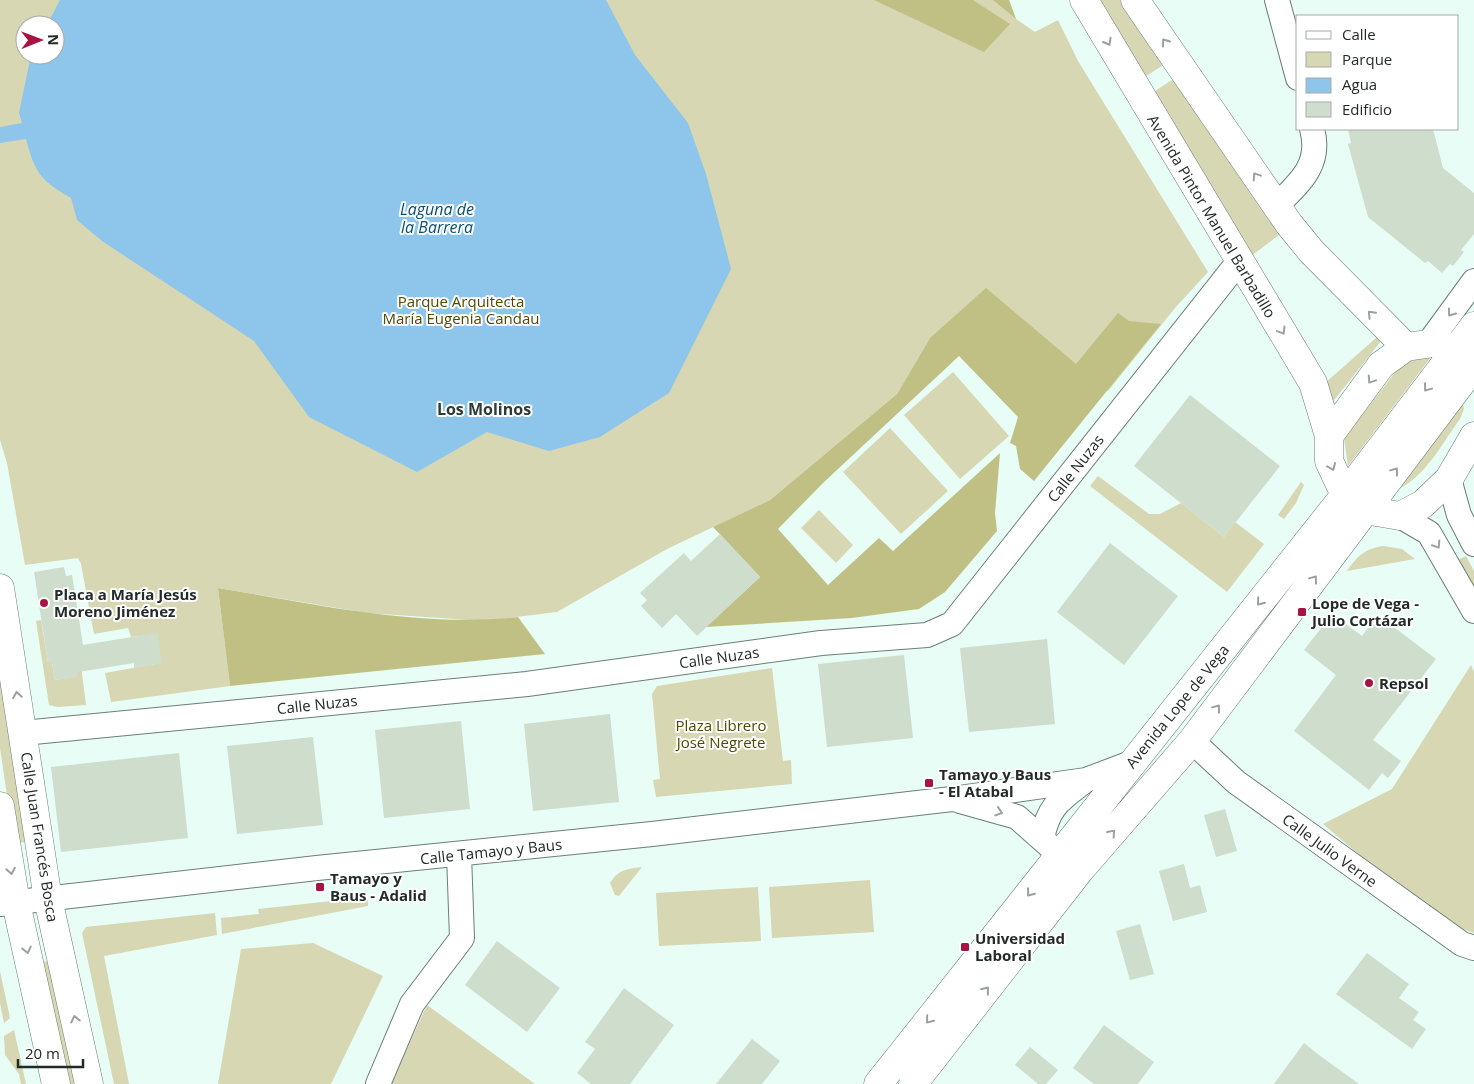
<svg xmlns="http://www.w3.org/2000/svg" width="1474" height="1084" viewBox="0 0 1474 1084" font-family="'Open Sans',sans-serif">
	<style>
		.green { fill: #d7d7b3; fill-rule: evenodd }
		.forest { fill: #c0c085 }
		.water { fill: #8dc6ea }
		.building { fill: #cfddcc }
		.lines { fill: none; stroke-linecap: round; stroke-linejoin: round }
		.street-casing { stroke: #6a7e77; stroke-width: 26 }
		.primary-casing { stroke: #6a7e77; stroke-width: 29 }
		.street { stroke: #fff; stroke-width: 24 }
		.primary { stroke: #fff; stroke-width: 28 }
		.oneway { stroke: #9ca09f }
		.poi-dot { fill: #a91343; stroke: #fff; stroke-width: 2 }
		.labels { text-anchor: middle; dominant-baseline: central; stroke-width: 4; stroke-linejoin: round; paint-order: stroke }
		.street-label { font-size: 15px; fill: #232b29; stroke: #fff }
		.park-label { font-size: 15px; fill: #4d4b00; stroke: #fff }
		.poi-label { font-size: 15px; font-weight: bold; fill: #232b29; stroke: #fff; text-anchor: start }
		.water-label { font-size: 16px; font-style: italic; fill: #065073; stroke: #fff }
		.neighbourhood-label { font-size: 16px; font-weight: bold; fill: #2a3c36; stroke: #fff }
	</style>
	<rect width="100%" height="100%" fill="#e7fdf5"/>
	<!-- green -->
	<path class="green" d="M0,0H1009L1016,19L1035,32L1058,20L1078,61L1208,272L1175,308L1108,391L930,338L897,394L770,500L667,549L557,612L484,621L367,613L218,588L230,686L111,702L105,673L161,663L157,634L131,637L128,628L94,634L81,564L78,558L25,565L7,463L0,440ZM25,25H55V55H25Z
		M1093,0H1120L1165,64L1143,78Z
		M1175,78L1283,232L1250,257L1152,93Z
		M1377,337L1381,341L1331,404L1324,384Z
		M1431,357L1348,466L1344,438L1400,366L1417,359Z
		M953,372L1009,436L960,479L904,415Z
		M1462,399L1464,409L1460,419C1440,446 1422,484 1388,493Z
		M890,428L948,491L901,534L843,472Z
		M1098,476L1149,514H1160L1181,503L1224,537L1235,522L1264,544L1227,592L1090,486Z
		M1301,482L1304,485L1296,503L1284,519L1278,515Z
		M819,510L853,545L836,563L801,528Z
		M1383,546L1402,549L1415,559L1347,571C1357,556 1365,549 1383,546Z
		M1466,556L1474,571V587L1458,560Z
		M41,620L48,663H52L55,680L78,676L76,659L80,658L86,705L58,707L49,705L36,621Z
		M0,665L26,842L14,843L0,748Z
		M1471,665L1474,672V933L1463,929L1362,857L1323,824L1392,789Z
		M772,668L783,761L791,760L792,784L656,797L653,780L660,779L652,694L657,686Z
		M642,867L619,896L615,895L610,883C618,870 626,869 642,867Z
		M870,880L874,932L772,938L769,887Z
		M758,887L761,941L659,946L656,893Z
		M360,898H368V906L222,934L221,918L259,914L258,909Z
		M215,913L217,935L104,956L129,1084H114L82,933L86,927Z
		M313,943L383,976L331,1084H218L241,949Z
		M49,961L76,1084H66L39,962Z
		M0,971L10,1018L4,1023L0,1003Z
		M427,1005L535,1084H391Z
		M14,1030L26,1084H21L19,1074L5,1055L4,1036Z"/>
	<!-- forest -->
	<path class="forest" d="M874,0H973L1010,24L984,52Z
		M993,0H1009L1016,19Z
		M986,288L1076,364L1118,313L1129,321L1161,324L1034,481L1020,469L1016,446L1010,443L1018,417L959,356L823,483L778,529L828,585L879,538L893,551L1000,453L995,513L997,531L945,592L919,609L852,618L706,627L760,577L713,527L770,500L897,394L930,338Z
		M218,588C314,604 421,628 518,617L545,654L230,686Z"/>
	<!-- water -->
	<path class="water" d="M60,0H606L635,55L688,123L706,174L731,269L669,393L600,437L549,451L487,432L417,472L309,417L254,341L102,241L77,220L71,198C40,180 35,173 26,139L0,143V127L22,123L19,113L31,55H55V25H47Z"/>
	<!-- building -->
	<path class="building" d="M1348,129H1433L1443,168L1474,193V234L1461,250L1464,252L1453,266L1450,264L1442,273L1428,261L1425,263L1368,217L1348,144L1351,143Z
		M1190,395L1280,466L1224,537L1134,466Z
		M720,534L760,577L697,636L676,614L662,628L641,606L647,600L640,593L684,553L691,561Z
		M1110,543L1178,596L1124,665L1057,612Z
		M64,567L66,576L72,575L83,645L157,633L162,663L134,668V663L78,672V677L55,680L52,663H48L34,572Z
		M1332,614L1362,636L1378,615L1436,659L1373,740L1401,761L1388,778L1382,773L1369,790L1294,731L1336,675L1304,650Z
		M1047,639L1055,724L969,732L960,648Z
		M904,655L913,738L827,747L818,664Z
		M610,714L619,802L533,811L524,724Z
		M461,721L470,809L384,818L375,730Z
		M313,737L323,825L237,834L227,746Z
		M179,753L188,838L61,852L51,767Z
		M1225,809L1237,851L1216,857L1204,815Z
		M1184,864L1190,888L1200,885L1207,912L1173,921L1159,871Z
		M1140,924L1154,974L1130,980L1116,931Z
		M497,941L560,988L527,1032L465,985Z
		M1367,953L1409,984L1399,998L1419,1012L1413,1020L1426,1029L1412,1049L1336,994Z
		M624,988L674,1025L630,1084H591L577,1073L595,1049L585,1042Z
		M1104,1025L1154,1062L1138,1084H1094L1073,1068Z
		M752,1039L780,1061L762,1084H716Z
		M1304,1043L1319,1055L1359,1084H1274Z
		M1030,1047L1058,1070L1046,1084H1038L1015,1065Z"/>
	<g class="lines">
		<!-- street casing -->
		<g class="street-casing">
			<path id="street" d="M1277,0L1298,78
				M1276,206C1299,183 1322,165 1312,129
				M1428,344L1474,281
				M1449,479L1459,515L1474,544
				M1400,516L1429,533L1474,611
				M23,733L527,684L821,643L927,635L952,624L1240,260
				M1192,741L1236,782L1462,944L1474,948
				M960,801L1017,817L1060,855
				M1042,838C1049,805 1060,800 1086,780
				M0,904L317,868L652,834L952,799L1086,780L1131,763
				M378,1084L412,1004L462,938L459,855"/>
		</g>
		<!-- primary casing -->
		<g class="primary-casing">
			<path id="primary" d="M1084,0L1313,383L1329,436V461L1345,495L1365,510L1400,516L1423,504L1449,479L1474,436
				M1135,0L1289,224L1311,251L1406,347
				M1329,436L1381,365L1406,347L1434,343L1456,349L1469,359
				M0,588L48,899L89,1084
				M0,806L16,903L56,1084
				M878,1084L1345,495L1474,326
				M913,1084L1080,870L1192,741L1474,366"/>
		</g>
		<!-- street -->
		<use href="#street" class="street"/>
		<!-- primary -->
		<use href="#primary" class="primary"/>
	</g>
	<!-- one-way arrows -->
	<defs><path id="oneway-chevron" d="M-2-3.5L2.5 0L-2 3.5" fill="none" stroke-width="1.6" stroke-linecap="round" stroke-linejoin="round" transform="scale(1.25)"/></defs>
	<g class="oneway">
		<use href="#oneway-chevron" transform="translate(1108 42) rotate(60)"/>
		<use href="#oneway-chevron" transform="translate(1165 42) rotate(-126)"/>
		<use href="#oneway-chevron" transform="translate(1256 176) rotate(-124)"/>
		<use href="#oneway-chevron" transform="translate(1451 313) rotate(126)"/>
		<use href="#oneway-chevron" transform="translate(1371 314) rotate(-134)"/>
		<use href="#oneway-chevron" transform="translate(1282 331) rotate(59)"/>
		<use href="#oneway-chevron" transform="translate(1371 380) rotate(124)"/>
		<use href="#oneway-chevron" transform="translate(1427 388) rotate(127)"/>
		<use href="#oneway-chevron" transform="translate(1332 467) rotate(67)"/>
		<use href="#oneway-chevron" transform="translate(1395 471) rotate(-53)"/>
		<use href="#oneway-chevron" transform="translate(1437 545) rotate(57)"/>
		<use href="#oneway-chevron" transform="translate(1314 579) rotate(-53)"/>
		<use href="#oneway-chevron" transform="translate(1260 602) rotate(129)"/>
		<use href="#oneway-chevron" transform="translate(17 695) rotate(-99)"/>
		<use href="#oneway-chevron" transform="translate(1217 708) rotate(-53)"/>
		<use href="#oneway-chevron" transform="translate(999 812) rotate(18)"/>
		<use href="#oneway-chevron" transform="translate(1112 833) rotate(-49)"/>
		<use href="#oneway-chevron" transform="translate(11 871) rotate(80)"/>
		<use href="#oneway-chevron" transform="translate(1030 893) rotate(128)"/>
		<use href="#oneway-chevron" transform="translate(27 950) rotate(78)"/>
		<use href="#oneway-chevron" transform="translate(986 990) rotate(-52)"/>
		<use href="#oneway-chevron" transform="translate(75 1019) rotate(-102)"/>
		<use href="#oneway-chevron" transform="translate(929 1020) rotate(129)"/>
	</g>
	<!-- markers -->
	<g class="poi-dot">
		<circle cx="44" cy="603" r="5"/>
		<rect x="1297" y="607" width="10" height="10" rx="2.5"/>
		<circle cx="1369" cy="683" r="5"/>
		<rect x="924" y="778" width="10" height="10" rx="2.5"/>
		<rect x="315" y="882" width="10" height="10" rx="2.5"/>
		<rect x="960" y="942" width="10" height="10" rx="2.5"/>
	</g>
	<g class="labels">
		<!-- street labels -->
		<g class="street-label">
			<text transform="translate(1212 216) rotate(59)">Avenida Pintor Manuel Barbadillo</text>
			<text transform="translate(1075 468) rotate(-52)">Calle Nuzas</text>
			<text transform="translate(719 657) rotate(-8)">Calle Nuzas</text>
			<text transform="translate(317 704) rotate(-6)">Calle Nuzas</text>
			<text transform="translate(1177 706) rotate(-51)">Avenida Lope de Vega</text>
			<text transform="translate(40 837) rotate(81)">Calle Juan Francés Bosca</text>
			<text transform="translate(1330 850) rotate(36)">Calle Julio Verne</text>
			<text transform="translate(491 851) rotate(-6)">Calle Tamayo y Baus</text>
		</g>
		<!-- park labels -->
		<g class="park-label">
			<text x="461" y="301">Parque Arquitecta<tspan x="461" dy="17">María Eugenia Candau</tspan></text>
			<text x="721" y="725">Plaza Librero<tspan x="721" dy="17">José Negrete</tspan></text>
		</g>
		<!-- poi labels -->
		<g class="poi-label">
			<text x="54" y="594">Placa a María Jesús<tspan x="54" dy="17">Moreno Jiménez</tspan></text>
			<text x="1312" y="603">Lope de Vega -<tspan x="1312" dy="17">Julio Cortázar</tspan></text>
			<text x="1379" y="683">Repsol</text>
			<text x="939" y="774">Tamayo y Baus<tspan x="939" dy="17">- El Atabal</tspan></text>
			<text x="330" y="878">Tamayo y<tspan x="330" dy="17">Baus - Adalid</tspan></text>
			<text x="975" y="938">Universidad<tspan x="975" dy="17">Laboral</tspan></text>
		</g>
		<!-- water labels -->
		<g class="water-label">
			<text x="437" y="209">Laguna de<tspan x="437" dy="18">la Barrera</tspan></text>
		</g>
		<!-- neighbourhood labels -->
		<g class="neighbourhood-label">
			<text x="484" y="409">Los Molinos</text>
		</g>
	</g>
	<!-- legend -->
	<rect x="1296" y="15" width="162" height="115" fill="#ffffff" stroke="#a7aaa9"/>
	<rect x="1306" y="31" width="25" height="8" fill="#ffffff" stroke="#a7aaa9"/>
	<text x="1342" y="40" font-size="15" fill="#232b29">Calle</text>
	<rect x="1306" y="52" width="25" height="15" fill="#d7d7b3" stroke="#a7aaa9"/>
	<text x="1342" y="65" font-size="15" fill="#232b29">Parque</text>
	<rect x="1306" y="78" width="25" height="15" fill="#8dc6ea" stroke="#a7aaa9"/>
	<text x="1342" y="90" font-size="15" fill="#232b29">Agua</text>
	<rect x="1306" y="102" width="25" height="15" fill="#cfddcc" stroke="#a7aaa9"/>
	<text x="1342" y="115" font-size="15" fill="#232b29">Edificio</text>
	<!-- north arrow -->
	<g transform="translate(40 40) rotate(89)"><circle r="24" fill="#ffffff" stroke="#a7aaa9"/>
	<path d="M0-4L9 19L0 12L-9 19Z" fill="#a91343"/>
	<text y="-8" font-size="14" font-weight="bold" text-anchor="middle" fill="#232b29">N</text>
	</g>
	<!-- scale -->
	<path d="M18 1059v8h65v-8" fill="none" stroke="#232b29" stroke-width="2.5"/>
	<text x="25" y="1059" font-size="15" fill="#232b29" stroke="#ffffff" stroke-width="4" paint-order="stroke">20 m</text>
</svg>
